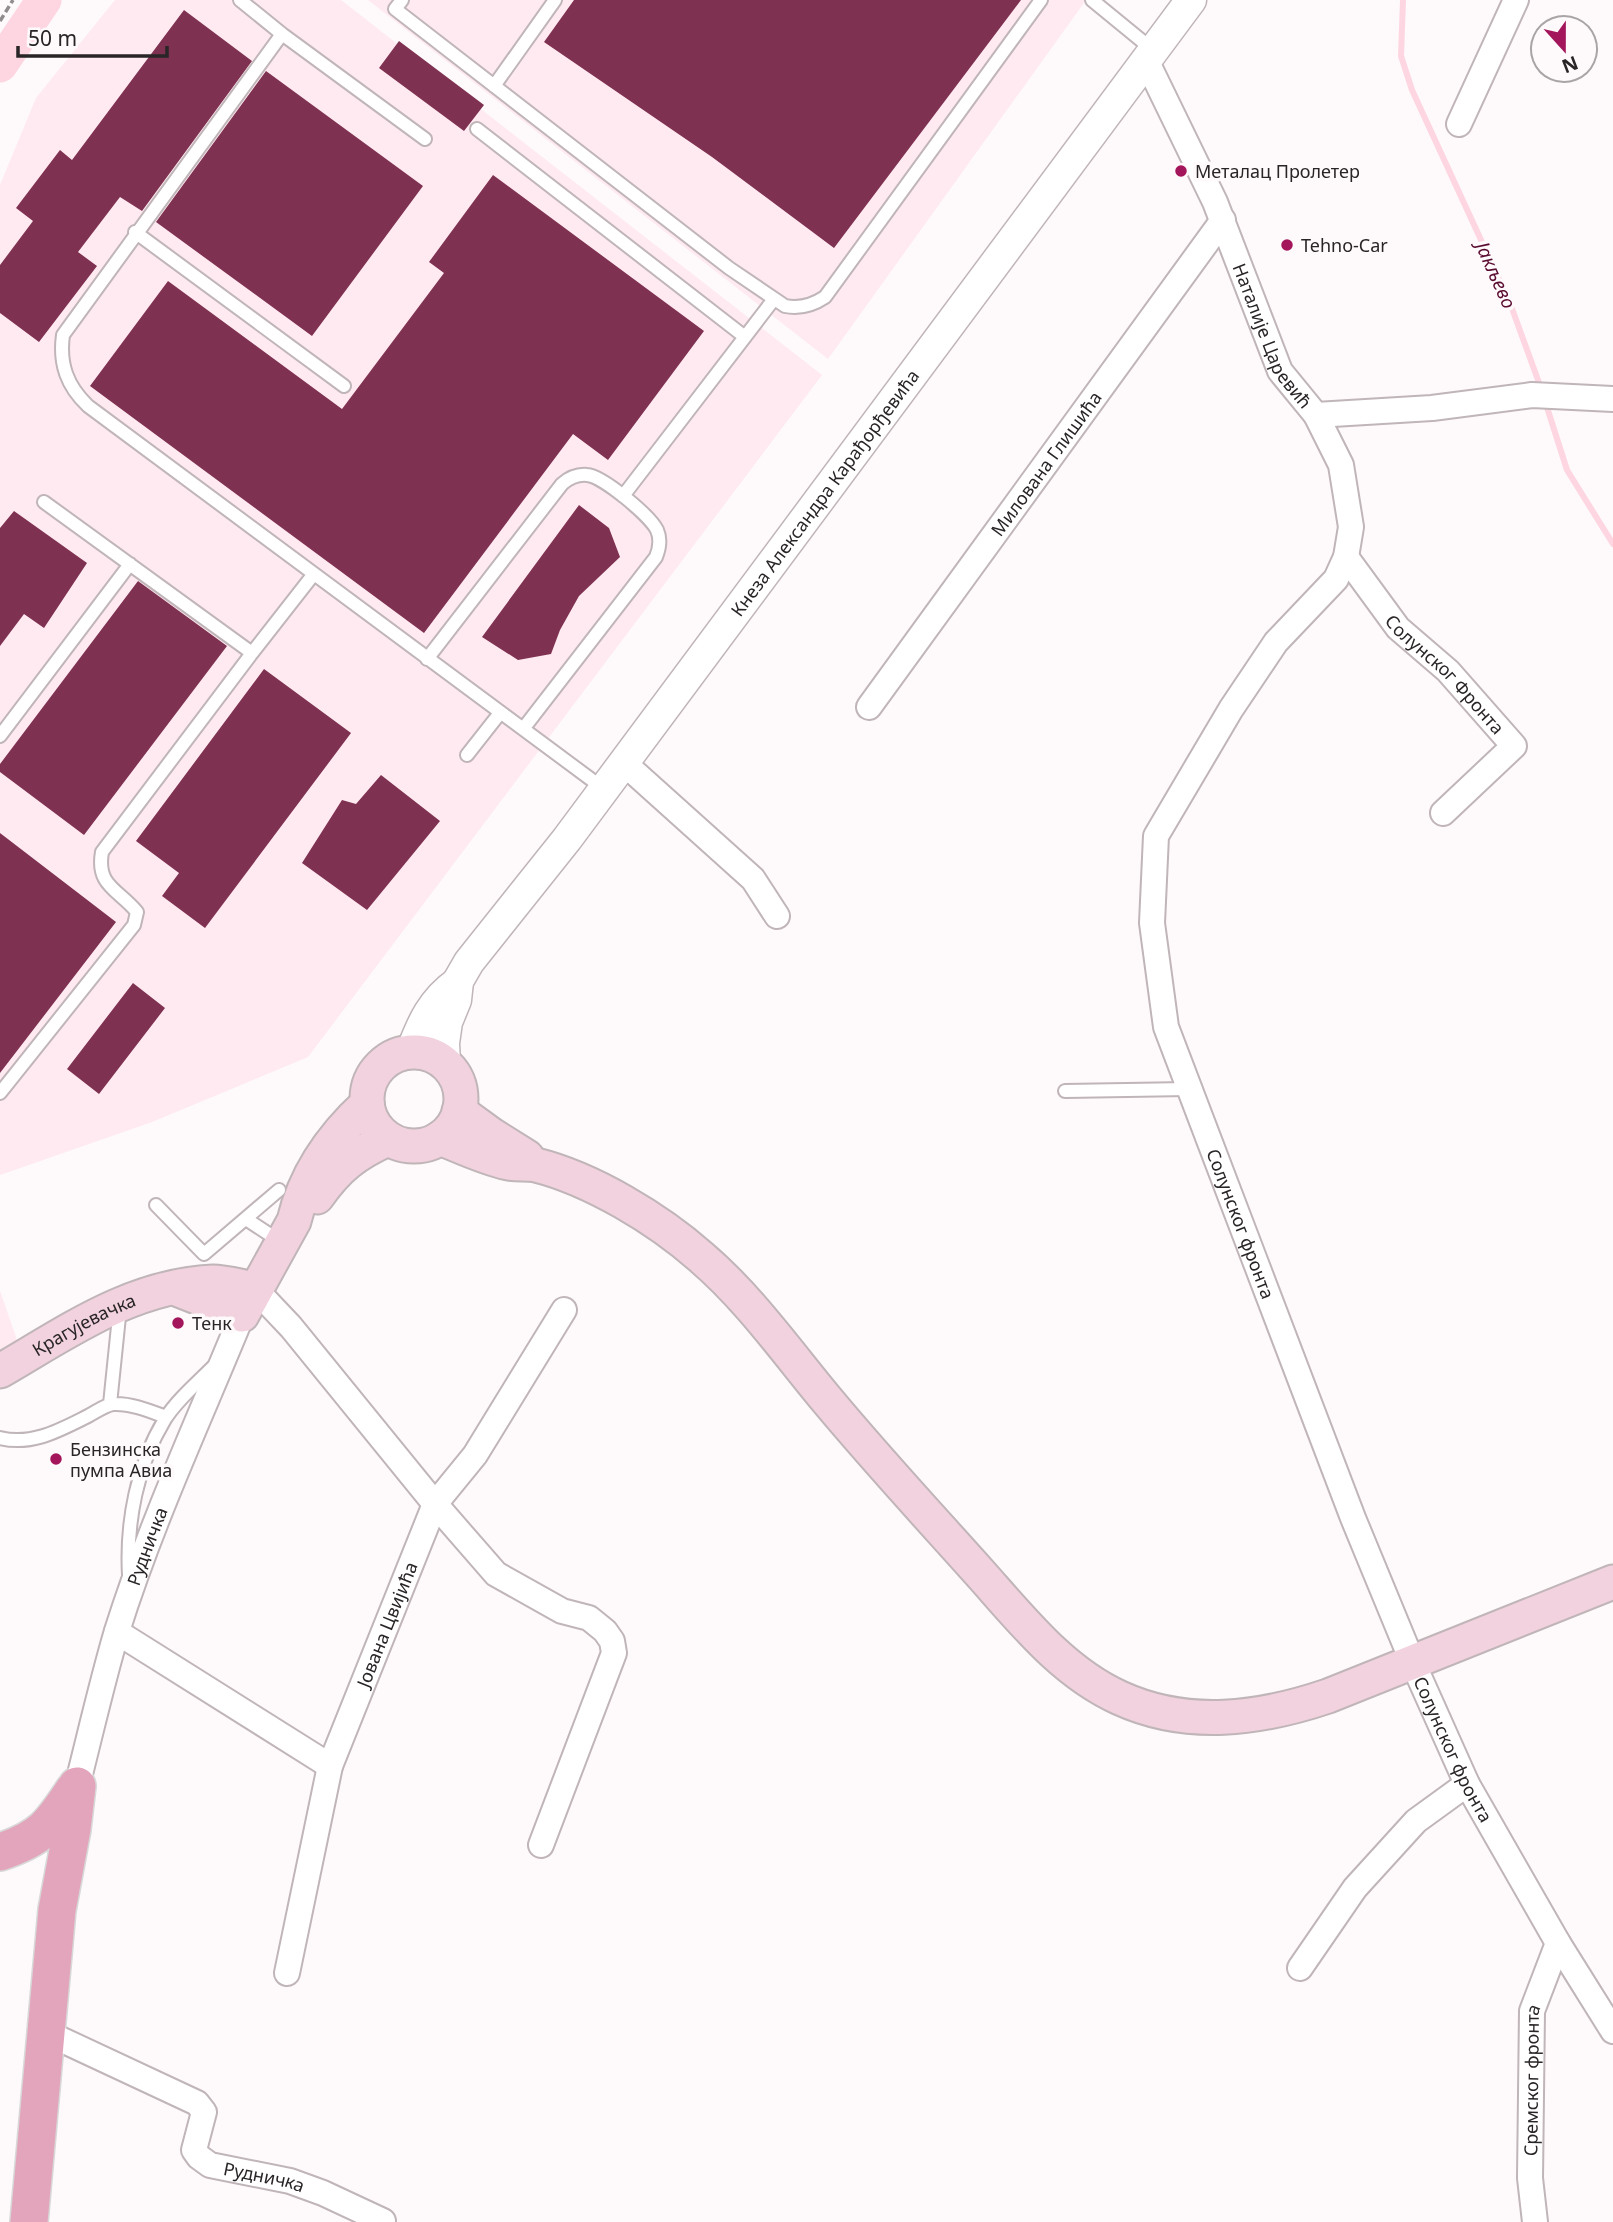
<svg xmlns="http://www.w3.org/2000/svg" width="1613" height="2222" viewBox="0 0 1613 2222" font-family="'Noto Sans',sans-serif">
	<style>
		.built { fill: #feeaf0 }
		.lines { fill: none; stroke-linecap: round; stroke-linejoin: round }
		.stream { stroke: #fdd6e2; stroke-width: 6 }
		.river { stroke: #fdd6e2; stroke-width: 35 }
		.building { fill: #7f3151 }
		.service-casing { stroke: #c0b5b8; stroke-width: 16 }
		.minor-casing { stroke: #c0b5b8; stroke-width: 28 }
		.tertiary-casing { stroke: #c0b5b8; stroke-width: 33 }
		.secondary-casing { stroke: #c0b5b8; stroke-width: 37 }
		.primary-casing { stroke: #d8d8d8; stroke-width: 40 }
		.path { stroke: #908c8d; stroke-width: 3.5; stroke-dasharray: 7 3.5; stroke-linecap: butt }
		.service { stroke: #fff; stroke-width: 12 }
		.minor { stroke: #fff; stroke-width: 24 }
		.tertiary { stroke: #fff; stroke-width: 30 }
		.secondary { stroke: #f1d2de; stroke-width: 33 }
		.primary { stroke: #e3a5bc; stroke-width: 37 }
		.poi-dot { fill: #a3165c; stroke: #fef9fa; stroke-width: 2.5 }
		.labels { text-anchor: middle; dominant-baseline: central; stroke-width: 7; stroke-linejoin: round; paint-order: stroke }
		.poi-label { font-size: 18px; fill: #292526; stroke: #fef9fa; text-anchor: start }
		.street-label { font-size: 18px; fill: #292526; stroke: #fef9fa }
		.water-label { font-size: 19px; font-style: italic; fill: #5a0b31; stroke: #fef9fa }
	</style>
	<rect width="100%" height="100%" fill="#fef9fa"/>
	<!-- built -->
	<path class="built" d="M115,0H341L822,375L308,1057L152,1122L0,1175V185L36,98Z
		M368,0H1086L828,359Z
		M0,1291L17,1340L0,1350Z"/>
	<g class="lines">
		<!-- stream -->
		<path class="stream" d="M1403,0L1401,56L1412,90L1510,303L1542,391
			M1545,401L1567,470L1613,544"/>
		<!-- river -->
		<path class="river" d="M0,65L44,0"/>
	</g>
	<!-- building -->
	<path class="building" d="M574,0H1021L834,248L712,157L544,42Z
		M184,10L252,61L142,211L120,197L78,252L97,266L39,342L0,313V265L33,221L16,208L60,150L72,160Z
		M399,41L484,105L464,131L379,68Z
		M266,71L423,186L312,336L156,222Z
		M493,175L704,331L608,460L573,434L424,633L90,386L168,281L342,409L444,273L429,262Z
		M579,505L609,528L620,557L579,596L560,630L551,654L518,660L482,637Z
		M14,511L87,563L44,628L24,614L0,646V528Z
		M138,581L227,646L84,835L0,772V764Z
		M264,669L351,733L205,928L162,896L179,873L136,841Z
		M381,775L440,821L367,910L302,863L342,800L356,804Z
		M0,833L116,922L0,1073Z
		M133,983L165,1008L99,1094L67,1069Z"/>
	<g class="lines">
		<!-- service casing -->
		<g class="service-casing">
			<path id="service" d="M240,0L282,34L63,335C59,364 67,386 88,406L604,789
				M402,0L395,9L729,268L785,306C800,309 813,305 825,297L1041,0
				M1092,0L1153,50
				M282,34L425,139
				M494,86L555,0
				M477,129L745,337
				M135,232L344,386
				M623,496L774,299
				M44,502L252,653L313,575
				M427,659L562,484C569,478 577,474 587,475C603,476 650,516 657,530C661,539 660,547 656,557L523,729
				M0,736L130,564
				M467,755L500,713
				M1065,1091L1188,1089
				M0,1093L134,925L137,912C118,889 96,886 102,852L252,653
				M156,1205L204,1254L279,1190
				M246,1219L281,1242
				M110,1404L120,1307
				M0,1438C32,1446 60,1430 88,1416C96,1412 105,1405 113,1404C131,1403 150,1411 166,1417
				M129,1575C126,1522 137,1465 165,1419C177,1400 197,1383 213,1367"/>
		</g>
		<!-- minor casing -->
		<g class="minor-casing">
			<g id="minor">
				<path id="s1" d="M1146,60L1215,202L1280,371L1316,415L1432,408L1532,395L1613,399"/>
				<path d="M1459,124L1516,0"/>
				<path id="s2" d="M1316,415L1341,465L1351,527L1346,557L1336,579L1276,642L1231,709L1156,836L1152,923L1166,1027L1353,1518L1412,1661L1467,1784L1558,1943L1613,2031"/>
				<path id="s3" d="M1346,557L1398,628L1448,671L1514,746L1443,813"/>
				<path id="s4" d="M869,707L1223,220"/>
				<path d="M624,763L753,879L777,916"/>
				<path d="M255,1289L291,1327L435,1504L496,1574L562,1611L589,1618L605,1631L612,1641L614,1653L541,1845"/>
				<path d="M117,1632L330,1766"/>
				<path id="s5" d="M77,1786C90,1735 102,1682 117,1631C151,1523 199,1420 242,1315"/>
				<path d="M1300,1968L1355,1888L1416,1821L1467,1784"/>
				<path id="s6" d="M287,1973L330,1766L435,1504L475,1455L564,1310"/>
				<path id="s7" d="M45,2032L197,2103L204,2112L194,2150L199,2157L210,2165L290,2181L323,2193L383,2221"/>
				<path id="s8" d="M1535,2222L1530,2178L1532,2011L1558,1943"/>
			</g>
		</g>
		<!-- tertiary casing -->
		<g class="tertiary-casing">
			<g id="tertiary">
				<path d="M411,1052C422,1023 432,1000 458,982"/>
				<path id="s9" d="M445,1064L444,1043L447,1022L456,1000L458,981L469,962L567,839L1191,0"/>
			</g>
		</g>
		<!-- secondary casing -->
		<g class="secondary-casing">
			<g id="secondary">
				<circle cx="414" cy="1099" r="47"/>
				<path d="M459,1111L492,1135L527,1157"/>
				<path d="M440,1138C462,1147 485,1158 508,1163C518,1165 527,1163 536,1165C592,1179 658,1219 701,1257C749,1298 787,1352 827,1400C876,1459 928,1515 979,1572C1021,1619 1062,1672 1120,1698C1188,1729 1260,1719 1328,1696L1613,1582"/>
				<path d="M317,1197C338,1167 355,1154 388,1139"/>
				<path d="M174,1288L242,1315L294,1221C305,1174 332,1136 367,1104"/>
				<path id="s10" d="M0,1371C69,1331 131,1286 213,1282C226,1282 242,1287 255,1289"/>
			</g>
		</g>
		<!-- primary casing -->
		<g class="primary-casing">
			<path id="primary" d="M0,1852C42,1838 51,1825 74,1790
				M29,2222L57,1910L72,1829L77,1786"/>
		</g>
		<!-- path -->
		<path class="path" d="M0,21L13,0"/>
		<!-- service -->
		<use href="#service" class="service"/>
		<!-- minor -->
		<use href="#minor" class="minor"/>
		<!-- tertiary -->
		<use href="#tertiary" class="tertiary"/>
		<!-- secondary -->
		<use href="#secondary" class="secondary"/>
		<!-- primary -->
		<use href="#primary" class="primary"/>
	</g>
	<!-- markers -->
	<g class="poi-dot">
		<circle cx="1181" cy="171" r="7"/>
		<circle cx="1287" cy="245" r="7"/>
		<circle cx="178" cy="1323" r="7"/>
		<circle cx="56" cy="1459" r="7"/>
	</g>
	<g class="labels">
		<!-- poi labels -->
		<g class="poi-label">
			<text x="1195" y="171">Металац Пролетер</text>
			<text x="1301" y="245">Tehno-Car</text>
			<text x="192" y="1323">Тенк</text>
			<text x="70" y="1449">Бензинска<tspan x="70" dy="21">пумпа Авиа</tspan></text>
		</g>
		<!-- street labels -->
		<g class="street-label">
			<text stroke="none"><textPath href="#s1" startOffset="304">Наталије Царевић</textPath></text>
			<text stroke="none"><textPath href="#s4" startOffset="301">Милована Глишића</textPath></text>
			<text stroke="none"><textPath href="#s9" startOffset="696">Кнеза Александра Карађорђевића</textPath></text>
			<text stroke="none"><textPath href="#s3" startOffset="154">Солунског Фронта</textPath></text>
			<text stroke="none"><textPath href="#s2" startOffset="891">Солунског фронта</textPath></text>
			<text stroke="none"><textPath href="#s10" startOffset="96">Крагујевачка</textPath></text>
			<text stroke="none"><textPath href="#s5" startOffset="250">Рудничка</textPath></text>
			<text stroke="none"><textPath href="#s6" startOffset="364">Јована Цвијића</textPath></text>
			<text stroke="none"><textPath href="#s2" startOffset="1458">Солунског фронта</textPath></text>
			<text stroke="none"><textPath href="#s8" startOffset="142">Сремског фронта</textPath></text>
			<text stroke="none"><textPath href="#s7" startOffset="296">Рудничка</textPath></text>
		</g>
		<!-- water labels -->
		<g class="water-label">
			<text transform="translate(1496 275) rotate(66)">Јакљево</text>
		</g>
	</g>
	<!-- north arrow -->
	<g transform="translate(1564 49) rotate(159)"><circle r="33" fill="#fef9fa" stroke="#a9a4a5" stroke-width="2"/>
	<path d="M0-5L12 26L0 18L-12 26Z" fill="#a3165c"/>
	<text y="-10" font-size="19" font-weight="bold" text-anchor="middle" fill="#292526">N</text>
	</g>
	<!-- scale -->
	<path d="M18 46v10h149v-10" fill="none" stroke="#292526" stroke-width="3.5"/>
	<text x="28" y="46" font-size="21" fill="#292526" stroke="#fef9fa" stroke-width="5" paint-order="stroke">50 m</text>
</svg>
